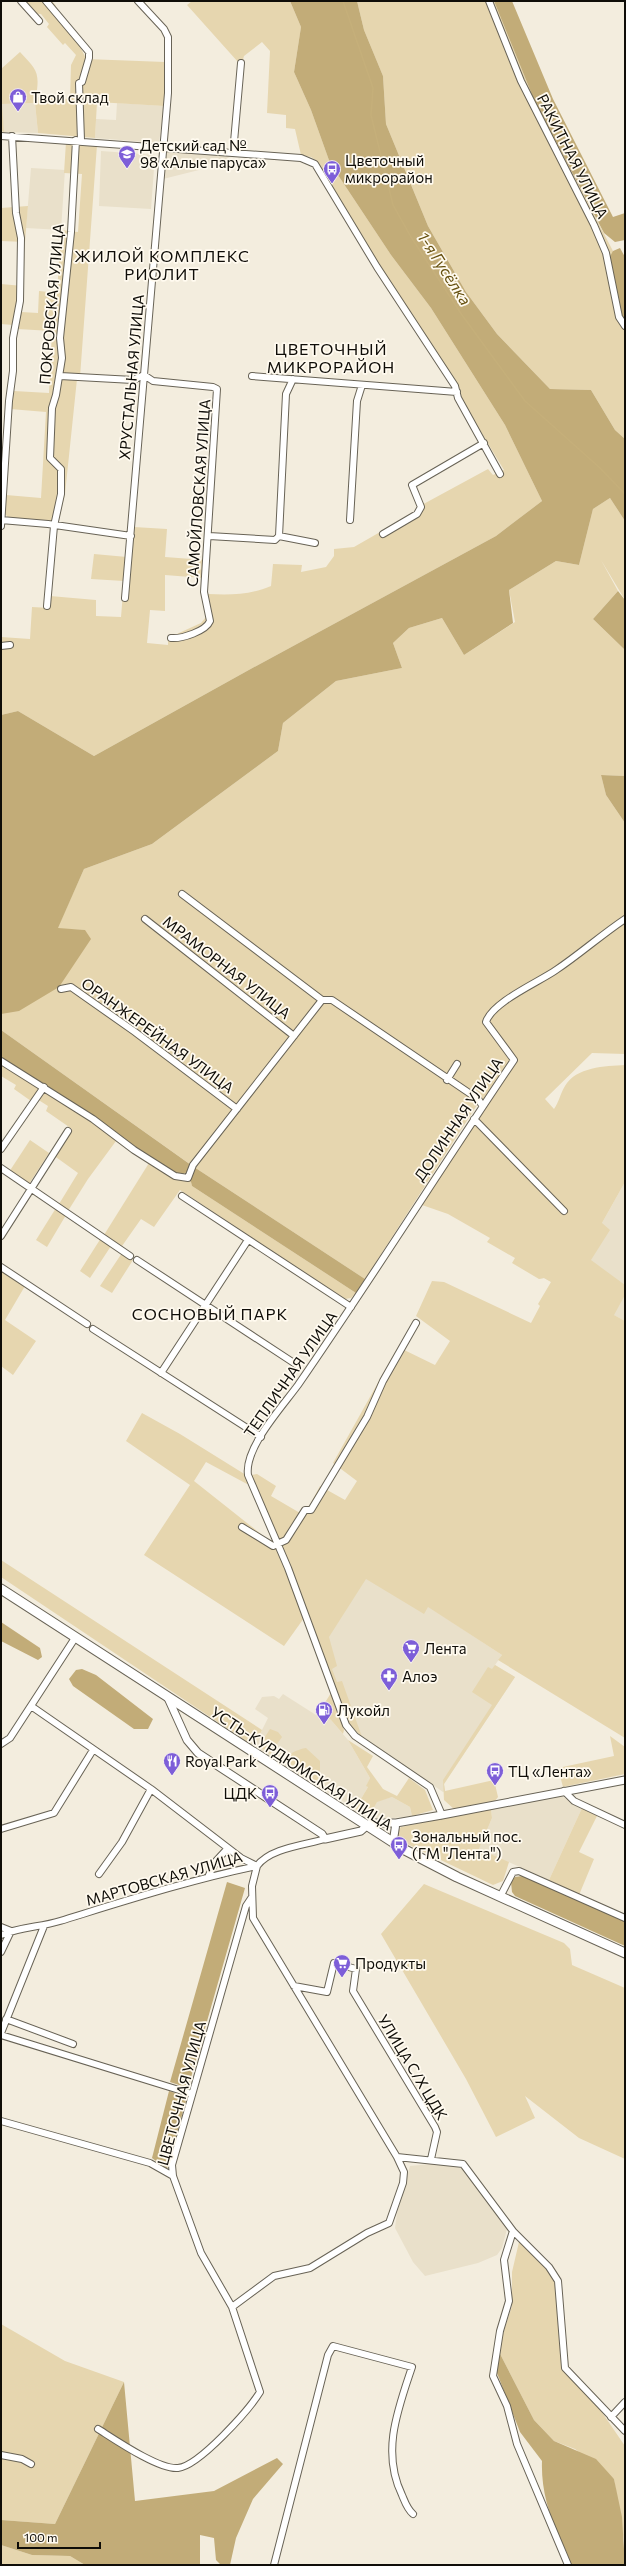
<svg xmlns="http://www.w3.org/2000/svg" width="626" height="2566" viewBox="0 0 626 2566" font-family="Commissioner,sans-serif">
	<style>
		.built { fill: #e9e0ca }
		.green { fill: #e6d6af }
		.forest { fill: #c2ac78 }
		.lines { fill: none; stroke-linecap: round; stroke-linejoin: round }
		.stream { stroke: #c5af7a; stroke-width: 1.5 }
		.minor-casing { stroke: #686356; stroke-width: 8 }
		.tertiary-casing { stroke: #686356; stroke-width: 9 }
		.primary-casing { stroke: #686356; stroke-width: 11 }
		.minor { stroke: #fff; stroke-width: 6 }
		.tertiary { stroke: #fff; stroke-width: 7 }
		.primary { stroke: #fff; stroke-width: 9 }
		.labels { text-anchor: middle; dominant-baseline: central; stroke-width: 3.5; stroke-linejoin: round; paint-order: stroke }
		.poi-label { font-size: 15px; fill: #0f0d08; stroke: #fffaef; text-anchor: start }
		.street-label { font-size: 15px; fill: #0f0d08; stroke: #fffaef }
		.neighbourhood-label { font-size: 16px; letter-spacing: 1px; fill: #0f0d08; stroke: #fffaef }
		.water-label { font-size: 16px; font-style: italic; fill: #66500f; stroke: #fffaef }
	</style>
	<rect width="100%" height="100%" fill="#f3edde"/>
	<!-- built -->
	<path class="built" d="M35,103L38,133L4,132L1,104Z
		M117,103L164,106L159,143L95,138L96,119L116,120Z
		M101,151L155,155L151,209L99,206Z
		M167,151L229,155L228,162L200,164L199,170L163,179Z
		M31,168L65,170L61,230L26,228Z
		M625,1182V1321L544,1278L539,1279L602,1223Z
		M362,1563L502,1655L495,1665L515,1677L444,1784L445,1791L443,1792L357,1733L349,1724L320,1633Z
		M283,1694L316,1715L319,1712L331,1720L348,1740L370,1778L367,1785L368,1787L355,1809L249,1743L257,1740L268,1718L255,1709L262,1697L274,1696L279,1699Z
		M558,1794L582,1808L549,1880L479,1849L492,1818L491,1809Z
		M392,1797L410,1807L412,1816L393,1818H377L370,1815L377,1801Z
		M441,2163L465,2169L502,2216L507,2229L502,2248L497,2255L478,2263L425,2276L413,2262L395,2228L397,2213L410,2166Z"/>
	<!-- green -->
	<path class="green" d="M17,1H52L56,6L52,11L80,46L86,59L165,62L164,106L97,102L95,138L38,133L35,103L2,104L4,132L1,131V69L20,52C37,70 40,72 36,97L70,99L71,65L76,55L65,43L63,45L47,27L49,24L41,14L29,13Z
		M192,1H290L301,27L294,72L311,110L330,163L391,255L431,308L505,425L542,501L496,536L247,671L94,756L18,711L1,715V637L30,639L32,607L50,608V596L96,600V616L121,617L124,581L91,579L94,554L127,557L134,527L167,529L165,557L205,560L203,578L165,575V611L150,610L147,643L168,645V638L201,623L211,611L207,594C231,595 249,595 271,586L273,564L302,565L301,572L326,567L334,556V549L354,547L415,512L418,507L488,469L493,475L504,470L461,399L460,389L354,225L317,161L311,157L301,155L295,129L286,128V115L267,113L270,51L262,42L244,56L242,63L238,62L187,5Z
		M357,1H494L535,102L613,251L625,294V439L615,430L591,390L550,389L497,334L466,292L428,226L386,124L383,76L364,30Z
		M66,142L97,145L80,377L77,379L65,494L58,524L9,518L4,513L6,495L41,498L46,412L10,409L14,391L49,393L52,331L17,329L13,325L1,324V284L23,286L21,312L38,313L39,291L57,293L61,230L78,232L82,174L64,173Z
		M28,206L25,242L1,241V208Z
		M610,498L625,521V600L601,560L618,591L593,619L625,650V776L601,775L606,795L625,823V1054L592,1053L545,1099L554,1109C559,1102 560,1094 565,1086C576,1067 605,1066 625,1065V1182L602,1223L610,1230L591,1260L625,1285V1295L614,1315L625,1321V1738L498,1660L502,1655L428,1607L424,1614L366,1579L329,1637L337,1666L332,1669L337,1682L342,1681L362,1737L349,1724L343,1713L251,1475L257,1474L276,1486L271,1496L300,1513L305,1506L308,1508L320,1486L345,1500L357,1481L333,1463L398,1347L435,1365L450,1341L416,1316L432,1281L444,1282L531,1323L540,1306L538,1304L551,1282L544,1278L539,1279L512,1263L515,1258L487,1242L490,1238L448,1214L422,1205L485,1104L479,1102L365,1279L194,1167L1,1030V1014L85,930L57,929L84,869L152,844L278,751L283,723L336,681L402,668L393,643L409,628L442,618L464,655L515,622L509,590L556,561L579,565L593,509Z
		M1,1057L176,1174L190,1178L192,1186L356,1293L351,1298L345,1299L180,1190L154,1227L141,1219L122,1246L104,1235L149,1163L116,1141L88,1179L68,1211L59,1204L78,1173L53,1155L72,1129L46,1111L48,1106L37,1099L31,1101L14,1089L16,1085L1,1076Z
		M30,1140L49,1153L29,1184L9,1172Z
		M56,1208L66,1215L47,1247L36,1240Z
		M101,1238L111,1246L90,1278L80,1271Z
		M122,1253L133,1260L112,1293L100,1286Z
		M1,1270L25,1286L5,1320L36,1341L13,1375L1,1366Z
		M142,1413L180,1434L246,1475L250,1483L247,1484L206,1462L194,1481L271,1542L274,1541L304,1618L284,1646L144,1555L190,1485L126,1441Z
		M1,1560L262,1730L257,1740L249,1743L1,1577Z
		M495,1665L515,1677L444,1784L445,1791L494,1780L498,1797L495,1801L455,1810L444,1800L443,1780L492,1705L472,1692L488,1667L492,1669Z
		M331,1693L344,1730L343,1734L331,1720L319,1712Z
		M270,1729L278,1732L282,1737L270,1754L259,1746Z
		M610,1736L625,1747V1774L563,1787L558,1768L614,1756Z
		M348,1740L373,1756L367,1767L383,1789L397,1796L409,1778L425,1790L433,1810L412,1816L410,1807L392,1797L377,1802L370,1815L355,1809L368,1787L366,1786L370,1778Z
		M306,1748L320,1761V1782L317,1785L282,1762C285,1755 298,1749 306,1748Z
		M582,1808L597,1816L579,1852L594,1859L579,1895L549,1880Z
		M491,1809L492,1818L479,1849L509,1862L503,1881L493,1885L399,1840L396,1835L401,1827Z
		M424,1884L564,1943L570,1949L572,1965L625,1988V2159L579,2138L525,2096L535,2118L496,2137L466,2079L381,1934Z
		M519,2242L555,2275L563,2361L573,2380L599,2408L625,2446V2547L614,2479L575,2449L554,2441L534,2420L498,2350L512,2306V2272Z
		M1,2324L65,2361L124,2382L55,2524L1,2520Z
		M1,2545L32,2555L70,2556L85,2565H1Z"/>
	<!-- forest -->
	<path class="forest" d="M290,1H357L364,30L383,76L386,124L428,226L466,292L497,334L550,389L591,390L615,430L625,439V521L610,498L593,509L579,565L556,561L509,590L513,623L464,655L442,618L409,628L393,643L402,668L336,681L283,723L278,751L152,844L84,869L58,928L85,930L91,939L59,987L19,1011L1,1014V715L18,711L94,756L247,671L496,536L542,501L505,425L431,308L391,255L330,163L311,110L294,72L301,27Z
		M494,1H512L553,99L613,217L625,213V240L615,242L604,233L535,102Z
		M620,248L625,257V321L618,309L607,262L613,251Z
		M618,591L625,600V650L593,619Z
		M601,775L625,776V823L606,795Z
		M1,1030L191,1165C188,1173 185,1175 176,1174L1,1057Z
		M194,1167L365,1279L356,1293L192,1186L190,1178Z
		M1,1622L40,1648L42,1657L38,1660L1,1641Z
		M82,1669L96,1675L153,1719L148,1729H134L73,1686L69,1679L76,1670Z
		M522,1876L625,1920V1946L515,1896L512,1892L511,1882L515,1877Z
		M227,1882L245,1888L188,2088L170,2082Z
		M169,2091L187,2097L167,2169L152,2158Z
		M498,2350L534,2420L554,2441L596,2459L614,2479L622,2517L625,2565H570C569,2554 563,2546 559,2536C548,2513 541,2487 542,2461L520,2432L497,2373Z
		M124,2382L135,2501L214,2491L277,2458L283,2464L253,2499L236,2538L230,2565H221L216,2560L214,2538L200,2535V2565H85L70,2556L32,2555L1,2545V2520L55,2524Z"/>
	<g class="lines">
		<!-- stream -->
		<path class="stream" d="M343,1L373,88L371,115L393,205L411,237L462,315L525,401L600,468L625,494"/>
		<!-- minor casing -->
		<g class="minor-casing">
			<path id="minor" d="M21,1L39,21
				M46,1L89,52V58L82,82L79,83L81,140
				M489,1L521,81L594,225L606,253L619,317L625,326
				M1,136L301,158L315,164L377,267L455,386L458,398L500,474
				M233,153L241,63
				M60,376L133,380L144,375L153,381L213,387L217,389L204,592L210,621C206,631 182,639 171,638
				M252,376L457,392
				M1,520L48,524L131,536
				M350,520L357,401L362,385
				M1,526L9,401L13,371V338L20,301L21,238L16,213L12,136
				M383,534L417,514L421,507L412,485L484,443
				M209,536L275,540L279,536L315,543
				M279,536L286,394L293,379
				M125,598L168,93V37L164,29L138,1
				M47,606L54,526L61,494V469L50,458L52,408L56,395L62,358L60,338L71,232L76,140
				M1,646L10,645
				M182,894L322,1000
				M145,919L294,1036
				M61,989L71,987L135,1032L237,1109
				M1,1061L93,1119L134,1150L175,1176L188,1178L193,1165L322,1000H332L478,1099L482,1105
				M447,1080L457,1064
				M474,1119L564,1211
				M1,1149L44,1087
				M1,1168L130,1256
				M182,1196L351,1307
				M1,1236L68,1131
				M137,1260L297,1365
				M1,1267L87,1324
				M93,1329L261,1437
				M161,1373L248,1240
				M242,1527L273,1546L286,1540L305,1510H311L367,1417L383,1381L416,1323
				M31,1706L151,1789L241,1858L255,1865
				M1,1744L10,1738L75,1638
				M564,1791L574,1801L625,1825
				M442,1815L430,1787L355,1736L346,1725L288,1568L248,1475C244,1448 282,1407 298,1385C372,1278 441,1168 514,1060L486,1022C492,1002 539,982 556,970C580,954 601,935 625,919
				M1,1829L54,1813L93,1750
				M257,1866L252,1886L253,1918L397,2157L463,2164L513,2231L504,2260L509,2301L500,2331L493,2376L507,2406L517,2444L568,2565
				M99,1874L122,1842L151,1789
				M209,1875L216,1861L228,1848
				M500,1897L513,1872L519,1871L625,1918
				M1,1927L11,1931
				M1,1935C20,1927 41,1927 60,1921C125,1901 190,1880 257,1866C270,1848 305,1845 325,1839
				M1,1952L11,1931
				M294,1986L327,1992L334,1963L356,1969L353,1991L435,2127L437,2132L431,2159
				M6,2019L73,2044
				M1,2033L44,1926
				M1,2035L192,2094
				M1,2121L150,2163L173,2176
				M513,2231L549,2267L558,2281L565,2368L625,2431
				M232,2307L274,2276L310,2268L367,2233L389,2223L403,2183L404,2172L397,2157
				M611,2417L625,2402
				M98,2429C114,2439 159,2470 178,2468C199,2466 249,2410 260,2392L232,2307L201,2253L173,2176L172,2165L246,1906L252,1897
				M1,2455L22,2459L31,2464
				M274,2565L328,2355L333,2346L412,2367C398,2409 381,2452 402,2495C405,2502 407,2509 413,2514"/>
		</g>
		<!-- tertiary casing -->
		<g class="tertiary-casing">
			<path id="tertiary" d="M168,1698L187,1740L198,1753L322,1834L325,1839L361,1831L370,1823H396L442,1815L625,1780
				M393,1843L396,1823"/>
		</g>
		<!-- primary casing -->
		<g class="primary-casing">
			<path id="primary" d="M1,1589L405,1850L457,1877L625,1953"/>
		</g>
		<!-- minor -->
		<use href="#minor" class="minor"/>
		<!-- tertiary -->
		<use href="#tertiary" class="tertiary"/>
		<!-- primary -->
		<use href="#primary" class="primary"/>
	</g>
	<!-- icons -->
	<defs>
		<g id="shop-pin" transform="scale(0.9)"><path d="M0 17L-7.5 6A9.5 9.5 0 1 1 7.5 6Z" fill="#7d5ed8" stroke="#fffaef"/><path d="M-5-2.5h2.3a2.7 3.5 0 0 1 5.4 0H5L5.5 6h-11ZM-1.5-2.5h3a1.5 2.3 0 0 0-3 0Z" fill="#fff"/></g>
		<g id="school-pin" transform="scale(0.9)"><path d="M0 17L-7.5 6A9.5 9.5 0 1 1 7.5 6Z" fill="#7d5ed8" stroke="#fffaef"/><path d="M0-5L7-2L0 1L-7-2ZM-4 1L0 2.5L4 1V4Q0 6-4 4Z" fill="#fff"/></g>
		<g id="bus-pin" transform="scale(0.9)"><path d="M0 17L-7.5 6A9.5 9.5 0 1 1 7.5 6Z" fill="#7d5ed8" stroke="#fffaef"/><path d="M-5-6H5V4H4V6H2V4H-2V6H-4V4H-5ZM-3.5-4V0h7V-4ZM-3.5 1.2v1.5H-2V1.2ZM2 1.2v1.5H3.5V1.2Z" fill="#fff"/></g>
		<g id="supermarket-pin" transform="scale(0.9)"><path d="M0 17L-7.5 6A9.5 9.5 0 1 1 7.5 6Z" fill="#7d5ed8" stroke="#fffaef"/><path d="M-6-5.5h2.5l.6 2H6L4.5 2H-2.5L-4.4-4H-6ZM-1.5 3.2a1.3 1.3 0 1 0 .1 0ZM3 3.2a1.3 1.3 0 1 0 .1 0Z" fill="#fff"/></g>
		<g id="pharmacy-pin" transform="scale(0.9)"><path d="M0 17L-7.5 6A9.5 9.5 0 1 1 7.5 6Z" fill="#7d5ed8" stroke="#fffaef"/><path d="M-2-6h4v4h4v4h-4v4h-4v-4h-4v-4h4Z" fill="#fff"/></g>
		<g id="fuel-pin" transform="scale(0.9)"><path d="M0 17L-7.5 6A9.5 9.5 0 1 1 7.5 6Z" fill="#7d5ed8" stroke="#fffaef"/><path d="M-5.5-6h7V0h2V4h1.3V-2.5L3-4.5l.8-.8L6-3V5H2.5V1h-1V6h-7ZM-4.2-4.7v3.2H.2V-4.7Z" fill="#fff"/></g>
		<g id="restaurant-pin" transform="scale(0.9)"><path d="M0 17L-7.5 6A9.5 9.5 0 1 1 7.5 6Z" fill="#7d5ed8" stroke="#fffaef"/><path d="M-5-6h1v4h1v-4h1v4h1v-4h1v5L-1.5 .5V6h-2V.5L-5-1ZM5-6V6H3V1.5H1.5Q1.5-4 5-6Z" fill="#fff"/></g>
	</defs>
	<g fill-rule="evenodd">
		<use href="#shop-pin" x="18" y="97"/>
		<use href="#school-pin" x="127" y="154"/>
		<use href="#bus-pin" x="332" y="169"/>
		<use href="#supermarket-pin" x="411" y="1648"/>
		<use href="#pharmacy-pin" x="389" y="1676"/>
		<use href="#fuel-pin" x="324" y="1710"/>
		<use href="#restaurant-pin" x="172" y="1761"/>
		<use href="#bus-pin" x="495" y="1771"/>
		<use href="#bus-pin" x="270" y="1793"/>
		<use href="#bus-pin" x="399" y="1845"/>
		<use href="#supermarket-pin" x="342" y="1963"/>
	</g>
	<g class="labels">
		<!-- poi labels -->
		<g class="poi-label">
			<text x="31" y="97">Твой склад</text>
			<text x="140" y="145">Детский сад №<tspan x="140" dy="17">98 «Алые паруса»</tspan></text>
			<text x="345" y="160">Цветочный<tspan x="345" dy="17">микрорайон</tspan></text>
			<text x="424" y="1648">Лента</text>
			<text x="402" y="1676">Алоэ</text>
			<text x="337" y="1710">Лукойл</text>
			<text x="185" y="1761">Royal Park</text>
			<text x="508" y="1771">ТЦ «Лента»</text>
			<text x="257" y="1793" text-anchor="end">ЦДК</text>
			<text x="412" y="1836">Зональный пос.<tspan x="412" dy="17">(ГМ "Лента")</tspan></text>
			<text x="355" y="1963">Продукты</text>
		</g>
		<!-- street labels -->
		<g class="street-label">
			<text transform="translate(573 156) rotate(63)">РАКИТНАЯ УЛИЦА</text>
			<text transform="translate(51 304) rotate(-85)">ПОКРОВСКАЯ УЛИЦА</text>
			<text transform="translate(131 377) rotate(-85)">ХРУСТАЛЬНАЯ УЛИЦА</text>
			<text transform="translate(198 493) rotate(-86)">САМОЙЛОВСКАЯ УЛИЦА</text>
			<text transform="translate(227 967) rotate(38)">МРАМОРНАЯ УЛИЦА</text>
			<text transform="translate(158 1035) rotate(36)">ОРАНЖЕРЕЙНАЯ УЛИЦА</text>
			<text transform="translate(458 1119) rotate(-56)">ДОЛИННАЯ УЛИЦА</text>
			<text transform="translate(290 1374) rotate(-55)">ТЕПЛИЧНАЯ УЛИЦА</text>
			<text transform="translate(302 1768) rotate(33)">УСТЬ-КУРДЮМСКАЯ УЛИЦА</text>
			<text transform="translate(164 1878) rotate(-16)">МАРТОВСКАЯ УЛИЦА</text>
			<text transform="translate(413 2067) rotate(59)">УЛИЦА С/Х ЦДК</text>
			<text transform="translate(181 2093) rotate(-75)">ЦВЕТОЧНАЯ УЛИЦА</text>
		</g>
		<!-- neighbourhood labels -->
		<g class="neighbourhood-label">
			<text x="162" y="255">ЖИЛОЙ КОМПЛЕКС<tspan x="162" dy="18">РИОЛИТ</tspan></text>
			<text x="331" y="348">ЦВЕТОЧНЫЙ<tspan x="331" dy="18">МИКРОРАЙОН</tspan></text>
			<text x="210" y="1313">СОСНОВЫЙ ПАРК</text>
		</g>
		<!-- water labels -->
		<g class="water-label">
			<text transform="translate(445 268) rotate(57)">1-я Гусёлка</text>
		</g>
	</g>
	<!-- border -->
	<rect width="626" height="2566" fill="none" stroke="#0f0d08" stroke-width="4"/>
	<!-- scale -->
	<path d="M18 2542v6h82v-6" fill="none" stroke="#0f0d08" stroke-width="2"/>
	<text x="24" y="2542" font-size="12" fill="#0f0d08" stroke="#fffaef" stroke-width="3" paint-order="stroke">100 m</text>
</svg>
